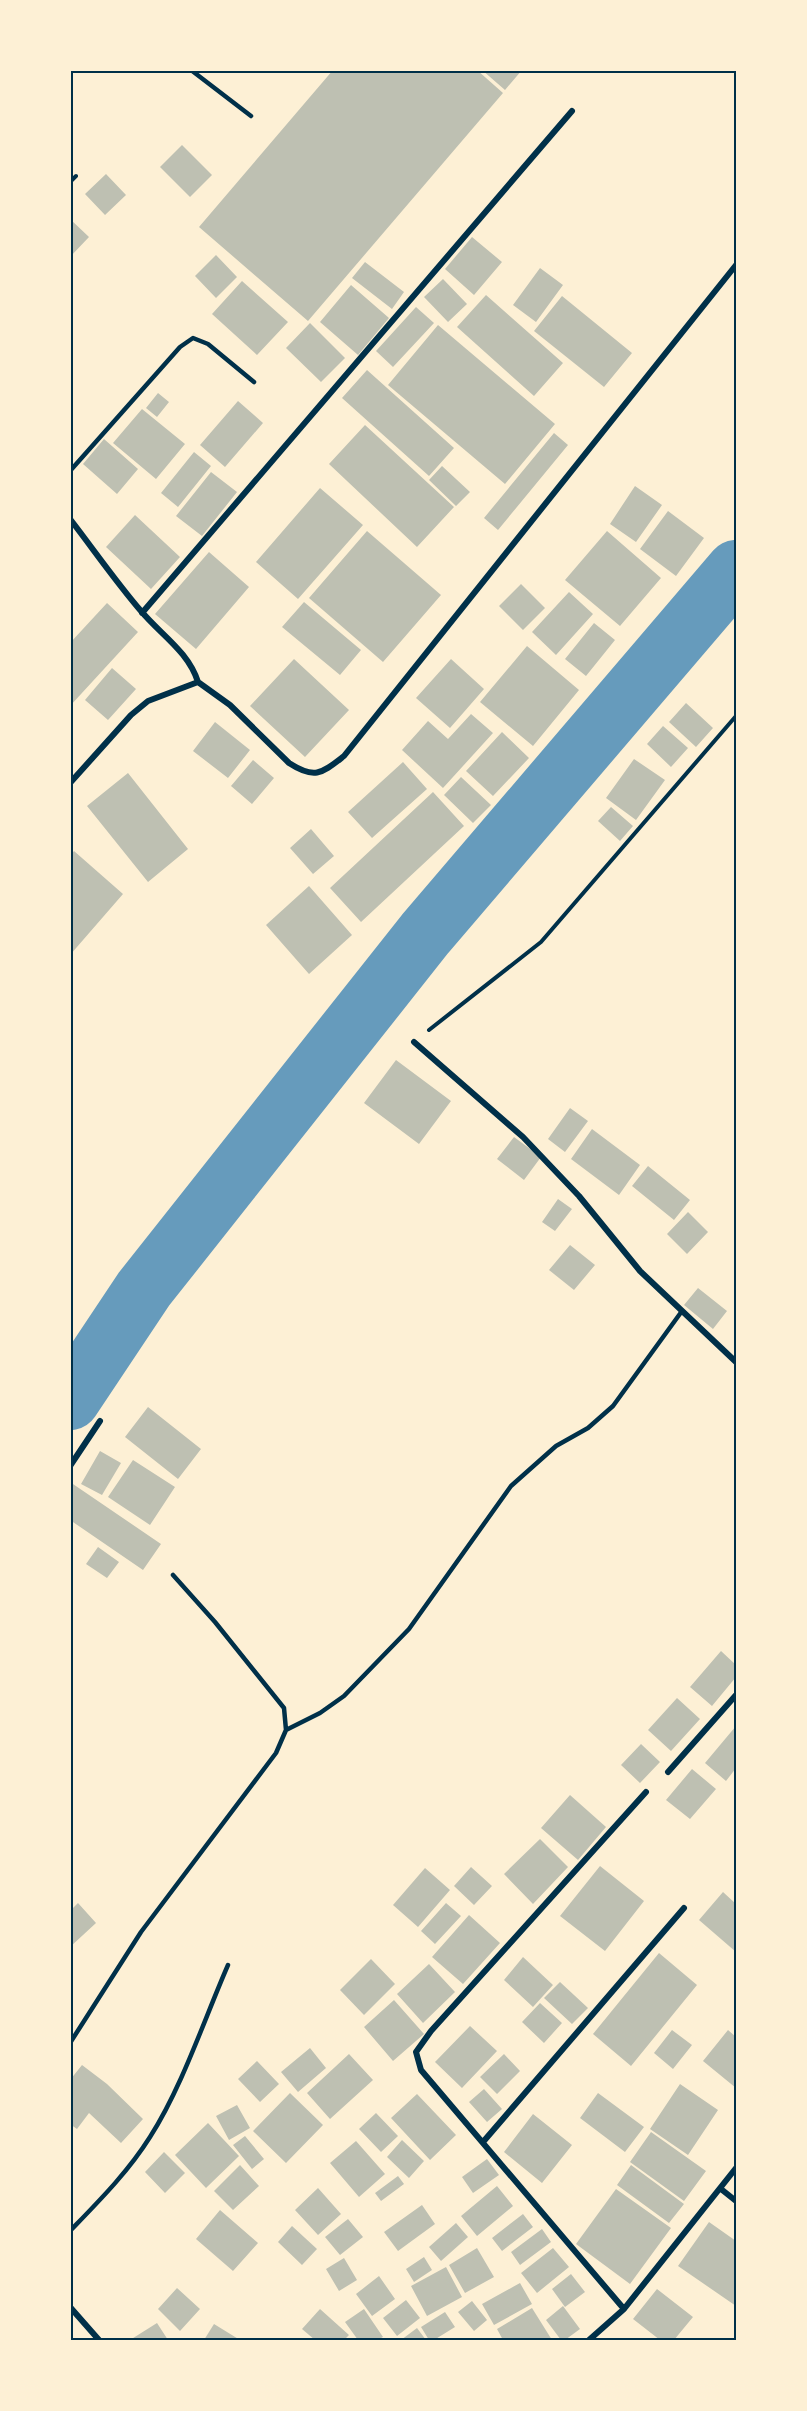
<svg xmlns="http://www.w3.org/2000/svg" width="807" height="2411" viewBox="0 0 807 2411" font-family="Overpass,sans-serif">
	<style>
		.lines { fill: none; stroke-linecap: round; stroke-linejoin: round }
		.river { stroke: #669bbc; stroke-width: 60 }
		.building { fill: #bec0b2 }
		.path { stroke: #003049; stroke-width: 4 }
		.service { stroke: #003049; stroke-width: 4.5 }
		.minor { stroke: #003049; stroke-width: 6 }
		.neatline { fill: none; stroke: #003049; stroke-width: 2 }
	</style>
	<rect width="100%" height="100%" fill="#fdf0d5"/>
	<g class="lines">
		<!-- river -->
		<path class="river" d="M70,1400L144,1289L425,934L736,570"/>
	</g>
	<!-- building -->
	<path class="building" d="M333,70H477L503,93L308,321L199,227Z
		M482,70H522L505,90Z
		M182,145L212,175L190,197L160,167Z
		M106,174L126,195L105,215L85,194Z
		M70,219L89,237L70,257Z
		M472,237L502,262L474,295L445,269Z
		M216,255L237,277L216,298L195,276Z
		M365,262L404,292L392,309L352,278Z
		M540,268L563,285L536,322L513,305Z
		M443,279L467,304L448,322L424,297Z
		M242,281L288,322L257,355L212,314Z
		M351,285L389,318L358,355L320,322Z
		M486,295L563,363L534,396L457,327Z
		M562,296L632,353L604,387L534,331Z
		M416,307L434,323L393,367L376,351Z
		M310,323L345,358L321,382L286,348Z
		M438,325L555,424L505,484L388,385Z
		M367,370L454,448L429,476L342,398Z
		M158,393L169,402L157,417L146,408Z
		M238,401L263,423L225,467L200,445Z
		M142,409L185,444L156,479L113,443Z
		M365,425L454,507L417,547L329,464Z
		M554,433L568,445L498,530L484,518Z
		M104,439L138,469L117,494L83,464Z
		M194,452L211,466L178,507L161,493Z
		M442,466L470,492L456,506L429,480Z
		M211,472L237,492L202,536L176,516Z
		M635,486L662,505L636,542L610,524Z
		M320,488L363,525L298,599L256,562Z
		M668,511L704,538L676,576L640,549Z
		M135,515L180,557L151,589L106,547Z
		M367,531L441,595L383,662L309,598Z
		M607,531L661,578L620,626L565,580Z
		M209,552L249,587L196,649L155,614Z
		M521,584L545,608L523,630L499,606Z
		M569,592L593,614L556,655L532,632Z
		M304,602L361,650L340,675L282,627Z
		M107,603L138,632L70,706V643Z
		M594,623L615,640L586,676L565,659Z
		M527,646L579,690L533,746L480,702Z
		M294,659L349,710L305,757L250,706Z
		M451,659L484,689L450,728L416,698Z
		M112,668L136,689L108,720L85,700Z
		M686,703L713,728L696,747L669,722Z
		M471,714L493,733L443,788L402,750L428,721L448,739Z
		M215,722L250,750L228,778L193,751Z
		M663,726L688,748L671,767L647,744Z
		M502,732L529,758L493,796L466,771Z
		M634,759L665,780L636,820L606,798Z
		M253,760L274,778L252,804L231,786Z
		M403,762L427,789L372,838L348,812Z
		M128,773L188,849L148,882L87,806Z
		M461,777L491,805L473,823L444,795Z
		M433,792L464,826L361,922L330,888Z
		M611,807L633,826L620,841L598,821Z
		M311,829L334,856L313,874L290,848Z
		M74,851L123,894L70,955V856Z
		M309,886L352,935L309,974L266,925Z
		M396,1060L451,1101L419,1144L364,1103Z
		M570,1108L588,1121L565,1152L548,1139Z
		M592,1129L640,1165L619,1195L571,1159Z
		M514,1137L541,1157L524,1180L497,1159Z
		M648,1166L690,1200L674,1220L632,1186Z
		M558,1199L572,1209L555,1231L542,1222Z
		M688,1212L708,1232L687,1254L667,1234Z
		M570,1245L595,1265L574,1290L549,1270Z
		M698,1288L727,1311L713,1329L684,1305Z
		M148,1407L201,1449L178,1479L125,1437Z
		M100,1451L121,1463L102,1495L81,1484Z
		M133,1460L175,1487L150,1525L108,1497Z
		M70,1482L161,1544L143,1570L70,1520Z
		M98,1547L119,1562L107,1578L86,1564Z
		M721,1651L736,1665V1677L712,1706L690,1687Z
		M677,1698L700,1719L671,1751L648,1730Z
		M736,1726V1768L726,1781L705,1763Z
		M641,1744L660,1762L640,1783L621,1765Z
		M692,1769L716,1789L690,1819L666,1800Z
		M570,1795L606,1827L578,1860L541,1828Z
		M540,1839L568,1867L533,1904L504,1874Z
		M600,1866L644,1901L605,1951L560,1916Z
		M471,1867L492,1886L474,1905L454,1886Z
		M425,1868L450,1890L418,1927L393,1905Z
		M723,1892L736,1904V1952L699,1920Z
		M78,1903L96,1923L70,1947V1911Z
		M446,1903L461,1916L435,1944L421,1931Z
		M469,1915L500,1943L463,1984L432,1957Z
		M659,1953L697,1985L631,2066L593,2034Z
		M523,1957L553,1985L533,2007L504,1980Z
		M371,1959L395,1984L364,2015L340,1990Z
		M429,1964L455,1992L423,2023L397,1994Z
		M560,1982L588,2008L572,2024L544,1998Z
		M394,2000L424,2034L393,2061L364,2027Z
		M540,2003L562,2023L544,2043L522,2022Z
		M470,2026L497,2051L462,2088L435,2062Z
		M672,2030L692,2045L673,2069L654,2053Z
		M728,2030L736,2037V2088L703,2061Z
		M310,2048L326,2068L298,2092L281,2072Z
		M349,2054L373,2080L330,2119L307,2093Z
		M504,2054L520,2071L497,2094L480,2077Z
		M257,2061L279,2084L260,2102L238,2079Z
		M82,2065L107,2084L143,2119L121,2143L89,2113L77,2129L70,2124V2080Z
		M680,2084L718,2110L688,2155L650,2129Z
		M484,2089L502,2109L487,2122L469,2102Z
		M290,2093L323,2125L286,2163L253,2131Z
		M598,2093L644,2127L625,2152L580,2118Z
		M417,2094L456,2135L430,2160L391,2118Z
		M237,2105L250,2128L229,2140L216,2116Z
		M376,2113L398,2136L381,2152L359,2129Z
		M533,2114L572,2145L542,2183L504,2152Z
		M208,2123L239,2156L206,2188L175,2155Z
		M651,2132L706,2171L684,2201L630,2162Z
		M245,2136L264,2159L252,2169L233,2145Z
		M402,2140L424,2161L409,2178L387,2157Z
		M356,2141L385,2174L359,2197L330,2163Z
		M164,2152L185,2173L165,2193L145,2172Z
		M487,2159L499,2175L473,2193L462,2177Z
		M240,2165L259,2186L233,2210L214,2191Z
		M631,2165L684,2204L669,2223L617,2185Z
		M398,2176L404,2184L381,2201L375,2193Z
		M497,2186L513,2206L477,2236L461,2216Z
		M318,2188L341,2214L318,2235L295,2210Z
		M616,2189L671,2228L630,2284L576,2244Z
		M422,2205L435,2224L398,2251L384,2232Z
		M220,2210L258,2243L233,2271L196,2239Z
		M523,2214L533,2227L502,2251L492,2238Z
		M348,2219L363,2237L340,2255L325,2237Z
		M709,2222L736,2241V2306L678,2266Z
		M456,2223L468,2237L441,2261L429,2247Z
		M292,2226L317,2249L302,2265L278,2242Z
		M542,2229L551,2242L520,2265L511,2252Z
		M477,2248L494,2277L465,2293L449,2265Z
		M553,2248L569,2267L537,2293L521,2273Z
		M424,2257L432,2270L414,2282L406,2269Z
		M344,2258L357,2280L339,2291L326,2269Z
		M446,2267L462,2297L427,2316L411,2286Z
		M571,2274L585,2292L565,2307L552,2289Z
		M379,2276L395,2299L372,2316L356,2294Z
		M520,2283L532,2304L494,2325L482,2304Z
		M177,2288L200,2309L180,2331L158,2309Z
		M657,2289L693,2317L674,2340H660L633,2319Z
		M406,2300L420,2318L397,2336L383,2318Z
		M472,2301L487,2320L474,2331L458,2312Z
		M563,2306L580,2329L565,2340H561L546,2320Z
		M532,2308L552,2340H503L497,2329Z
		M320,2309L349,2335L344,2340H315L302,2329Z
		M364,2309L383,2337L377,2340H358L345,2322Z
		M445,2312L455,2327L434,2340H429L421,2327Z
		M157,2323L168,2340H130Z
		M214,2324L240,2340H204Z
		M417,2328L426,2340H401Z"/>
	<g class="lines">
		<!-- path -->
		<path class="path" d="M70,182L76,176
			M429,1030L541,942L736,716"/>
		<!-- service -->
		<path class="service" d="M191,70L251,116
			M70,471L180,347L193,338L208,344L254,382
			M286,1730L320,1713L344,1696L409,1629L511,1486L556,1446L588,1428L613,1406L682,1311
			M70,2043L141,1932L276,1753L286,1730L284,1708L215,1622L173,1575
			M70,2231C99,2201 128,2172 150,2137C182,2087 204,2020 228,1965"/>
		<!-- minor -->
		<path class="minor" d="M70,519C94,550 116,582 141,611C161,635 188,651 198,682
			M142,613L572,111
			M198,682L230,705L289,763C315,780 322,773 344,756L736,265
			M70,783L131,715L148,701L198,682
			M414,1042L523,1137L579,1196L640,1271L736,1362
			M70,1466L100,1421
			M668,1772L736,1695
			M483,2142L684,1908
			M721,2189L736,2201
			M70,2307L99,2340
			M624,2309L421,2070L416,2052L431,2031L646,1792
			M589,2340L624,2309L736,2168"/>
	</g>
	<!-- border -->
	<rect width="807" height="2411" fill="none" stroke="#fdf0d5" stroke-width="144"/>
	<rect x="72" y="72" width="663" height="2267" class="neatline"/>
</svg>
